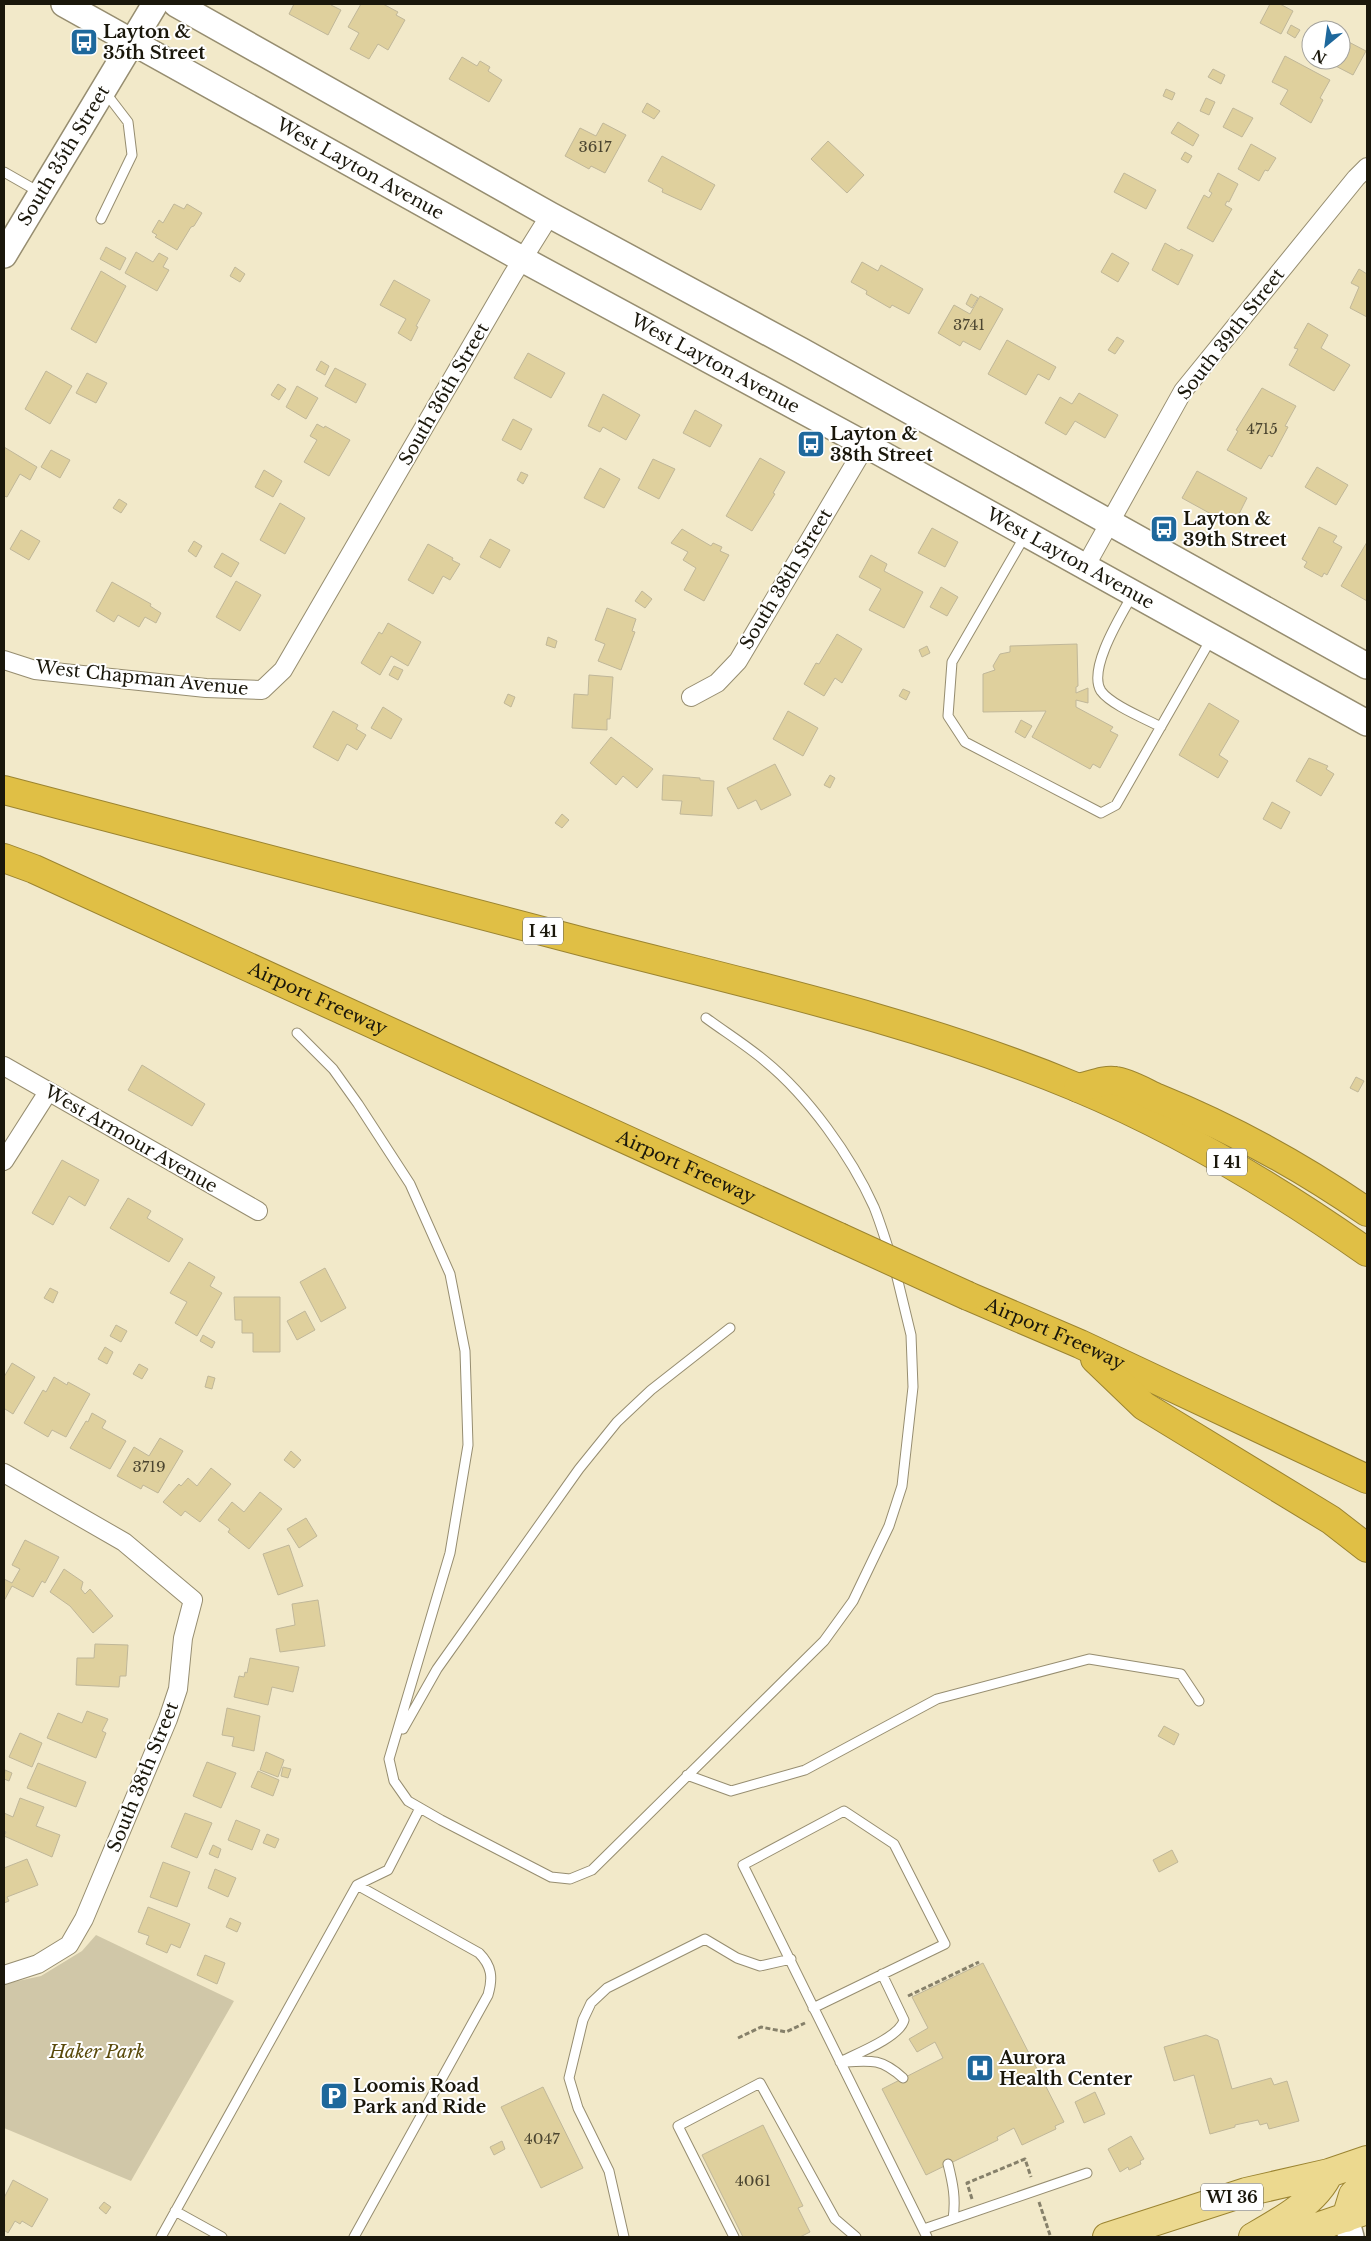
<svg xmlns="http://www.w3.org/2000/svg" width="1371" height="2241" viewBox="0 0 1371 2241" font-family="'Libre Baskerville',serif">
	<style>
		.green { fill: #d0c7a8 }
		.building { fill: #dfd09d; stroke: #c0b799 }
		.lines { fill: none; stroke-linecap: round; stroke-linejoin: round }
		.lane-casing { stroke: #968d70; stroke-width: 11 }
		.street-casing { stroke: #968d70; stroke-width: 20 }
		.secondary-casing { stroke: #968d70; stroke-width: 28 }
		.primary-casing { stroke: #9b8431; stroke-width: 30 }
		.highway-casing { stroke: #9b8431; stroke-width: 30 }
		.path { stroke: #86806a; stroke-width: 3; stroke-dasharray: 5 2.5; stroke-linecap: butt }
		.lane { stroke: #fff; stroke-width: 9 }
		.street { stroke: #fff; stroke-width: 18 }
		.secondary { stroke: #fff; stroke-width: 25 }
		.primary { stroke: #ecd98f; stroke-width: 28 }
		.highway { stroke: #e0bf45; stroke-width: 28 }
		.highway-bridge-casing { stroke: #9b8431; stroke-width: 30; stroke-linecap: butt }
		.highway-bridge { stroke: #e0bf45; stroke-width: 28 }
		.labels { text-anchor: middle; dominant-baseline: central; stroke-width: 4; stroke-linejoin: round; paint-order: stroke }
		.number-label { font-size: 15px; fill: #4b4530 }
		.shield { fill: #fff; stroke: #5f5d54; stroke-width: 1 }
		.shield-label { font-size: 16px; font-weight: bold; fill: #1a170b }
		.poi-label { font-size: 18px; font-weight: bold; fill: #1a170b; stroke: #fff; text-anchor: start }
		.street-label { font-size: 18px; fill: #1a170b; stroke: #fff }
		.park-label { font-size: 18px; font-style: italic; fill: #5a4a0c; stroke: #fff }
	</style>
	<rect width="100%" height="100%" fill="#f2e9c9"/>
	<!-- green -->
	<path class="green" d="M96,1935L234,2001L131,2181L4,2128V1984L41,1976L82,1951Z"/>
	<!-- building -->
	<path class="building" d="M294,4H332L331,5L341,10L328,35L289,14Z
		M361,4H383L398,12L396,15L405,20L388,50L378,44L369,59L350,49L359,33L348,27Z
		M1270,4H1280L1293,11L1281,34L1260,23Z
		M1291,25L1300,30L1295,38L1287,33Z
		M1341,38L1366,51L1353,75L1324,60H1341Z
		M1285,56L1330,80L1320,98L1323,100L1311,123L1280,104L1288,90L1272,82Z
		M462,57L477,66L480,61L490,67L488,71L502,80L489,102L449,79Z
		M1213,69L1225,75L1221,84L1208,77Z
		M1166,89L1175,93L1172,100L1163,96Z
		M1206,98L1215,102L1209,115L1200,111Z
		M647,103L660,111L654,119L642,112Z
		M1233,108L1253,118L1242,137L1223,127Z
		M1178,122L1199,135L1193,146L1171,133Z
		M603,123L626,135L605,173L591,166L589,169L565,156L580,128L596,136Z
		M828,141L864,175L847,193L811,159Z
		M1251,144L1276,158L1268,171L1265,170L1259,181L1238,169Z
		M1185,152L1192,156L1188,163L1181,159Z
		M662,156L715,185L701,210L662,192L663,189L648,181Z
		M1124,173L1156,190L1146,209L1114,192Z
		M1218,173L1238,184L1229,202L1227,201L1225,205L1232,209L1213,242L1187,228L1204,195L1209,198L1212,193L1209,191Z
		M174,204L184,209L187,204L202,213L194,226L191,227L177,250L155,237L157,235L152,232L159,220L163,223Z
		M1165,243L1179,251L1181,249L1193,255L1178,285L1152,270Z
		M106,247L126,258L120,270L100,259Z
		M136,252L153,262L159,253L168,258L163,267L169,270L157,291L125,273Z
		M1112,253L1129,263L1118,282L1101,272Z
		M862,262L878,271L881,265L923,289L909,314L892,305L890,308L866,294L867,291L851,282Z
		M235,267L245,274L240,282L230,276Z
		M1359,269L1367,274V317L1350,308L1359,287L1351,283Z
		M101,271L126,286L96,343L71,329Z
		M394,280L430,300L416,326L418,327L411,341L398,333L406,319L380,305Z
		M971,294L978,298L972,308L966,304Z
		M980,296L1003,309L980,350L963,341L960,346L938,333L954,305L970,314Z
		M1308,323L1328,335L1321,348L1350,365L1334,391L1289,365L1298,349L1294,348Z
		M1117,337L1124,341L1115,354L1108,350Z
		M1007,340L1056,367L1049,380L1038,374L1026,395L988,374Z
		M528,353L565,373L551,398L514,378Z
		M321,361L329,366L325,375L316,370Z
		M335,368L366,384L356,403L325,386Z
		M46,371L72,386L50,424L25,409Z
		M87,373L107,383L96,403L76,393Z
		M278,384L286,389L279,400L271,395Z
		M297,386L318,398L306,419L286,407Z
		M1262,388L1296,406L1285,426L1288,427L1272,457L1269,455L1261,469L1227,450L1238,431L1236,430Z
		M1079,393L1118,415L1105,438L1075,421L1066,435L1045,423L1060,397L1072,404Z
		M603,394L640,415L626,440L603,427L600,432L588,426Z
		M695,410L722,425L710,447L683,433Z
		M513,419L532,429L521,450L502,440Z
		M317,424L324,428L325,426L350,440L329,476L304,462L317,440L310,436Z
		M4,447L37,467L30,480L20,474L7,497L4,496Z
		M51,450L70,460L60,478L41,467Z
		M760,458L785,472L773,493L775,494L752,531L726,516Z
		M653,459L675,469L659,499L638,488Z
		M1317,467L1348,485L1336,505L1305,487Z
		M600,468L620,479L604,508L584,498Z
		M264,470L282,481L273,497L255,487Z
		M1197,471L1247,498L1233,526L1182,498Z
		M521,472L528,475L523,484L517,480Z
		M119,499L127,504L121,513L113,508Z
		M280,503L305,518L285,554L260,540Z
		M1319,527L1337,536L1333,542L1342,547L1327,575L1324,573L1322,577L1304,567L1307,562L1302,559Z
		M932,528L958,542L945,567L918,553Z
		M682,529L711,546L713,543L722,547L720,551L729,555L704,601L684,590L696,568L683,560L688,552L671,543Z
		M21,530L40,541L29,560L10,549Z
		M490,539L510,550L500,568L480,557Z
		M194,541L202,546L196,557L188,551Z
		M1367,542V601L1341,586Z
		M428,544L453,558L452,560L460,564L450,580L443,576L433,594L408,580Z
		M222,553L239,563L231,577L214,567Z
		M871,555L887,564L884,571L923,592L904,628L869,610L881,589L859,577Z
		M236,581L261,595L240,631L216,617Z
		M112,582L151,604L150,606L161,613L156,623L145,617L139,627L118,615L114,622L96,611Z
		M941,587L958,597L947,616L930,607Z
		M642,591L652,599L645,608L635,601Z
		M607,608L636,619L632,631L635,632L621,670L598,661L605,644L595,640Z
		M388,623L421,642L408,666L391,656L380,675L361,663L379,632L382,634Z
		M837,634L862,649L842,683L835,678L824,696L804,684L816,663L819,664Z
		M548,637L557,641L555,648L546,645Z
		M1077,644L1078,686L1076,687V693L1088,688V703L1076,700V707L1113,727L1110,731L1118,735L1100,768L1093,764L1090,769L1032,737L1046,711L983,712V674L995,670L993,666L1000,654L1010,652V646Z
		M927,646L930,653L922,657L919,650Z
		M394,666L403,670L398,680L389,675Z
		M589,675L613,677L610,719H607V730L572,728L574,694L588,695Z
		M903,689L910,692L906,700L899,696Z
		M508,694L515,697L511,707L504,703Z
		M1209,703L1239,721L1219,755L1228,761L1218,778L1179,755Z
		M383,707L402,719L391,739L371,728Z
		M333,711L358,725L356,729L366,735L357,750L347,744L338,761L313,747Z
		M788,711L818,728L803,756L773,739Z
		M1021,720L1032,726L1025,738L1015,732Z
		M611,737L653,769L637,788L623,776L616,785L590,763Z
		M1309,758L1328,766L1326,769L1334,774L1321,796L1296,781Z
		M775,764L791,795L761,810L756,800L738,809L727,788Z
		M663,775L700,778V780L714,781L712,816L680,814L682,801L662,800Z
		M830,775L835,778L830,788L824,785Z
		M1272,802L1290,812L1281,829L1263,819Z
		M562,814L569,820L562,828L555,823Z
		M142,1065L205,1104L192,1126L128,1090Z
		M1356,1077L1364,1081L1358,1092L1350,1088Z
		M62,1160L99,1180L85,1206L69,1196L53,1225L32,1213Z
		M128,1198L151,1211L147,1218L183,1239L169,1262L110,1228Z
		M189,1262L215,1277L210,1286L222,1293L197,1336L175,1323L187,1302L170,1293Z
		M325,1268L346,1308L321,1322L300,1282Z
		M50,1288L58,1292L53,1303L44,1298Z
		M234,1297H280V1352H253V1333H242V1320H235Z
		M305,1311L315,1330L297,1340L287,1321Z
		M116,1325L127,1331L121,1342L110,1336Z
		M203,1335L215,1342L212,1348L200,1341Z
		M105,1347L113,1352L107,1364L98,1359Z
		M12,1363L35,1377L13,1414L5,1409L4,1410V1377Z
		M139,1364L148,1369L142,1379L133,1374Z
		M208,1376L215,1378L212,1389L205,1387Z
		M54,1377L67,1385L68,1382L90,1394L66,1437L52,1430L48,1437L24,1423L43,1390L46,1392Z
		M92,1413L106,1421L102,1428L126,1441L110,1469L70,1448L86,1421L88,1422Z
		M160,1438L183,1451L158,1493L143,1485L141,1489L117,1476L134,1447L149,1456Z
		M291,1451L301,1460L294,1468L284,1460Z
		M211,1468L231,1484L200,1522L185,1511L181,1516L163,1502L179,1484L181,1486L188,1478L197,1486Z
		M260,1492L282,1509L249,1549L228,1532L230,1529L218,1520L232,1502L244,1512Z
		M306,1518L317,1536L299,1548L287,1529Z
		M25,1540L59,1557L45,1583L42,1581L33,1597L12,1586L4,1601V1579L12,1583L20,1569L12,1565Z
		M289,1545L303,1586L278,1595L263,1554Z
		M64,1569L83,1582L81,1589L85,1594L90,1589L113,1616L93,1633L70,1606L50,1592Z
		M318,1600L325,1646L280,1652L276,1629L295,1625L292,1604Z
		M95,1644L128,1645L126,1676H120L119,1687L76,1685L77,1658H94Z
		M250,1658L299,1667L293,1692L272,1687L268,1705L234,1697L239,1676L244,1677L245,1672L247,1673Z
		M227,1708L260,1716L254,1751L232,1746L234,1737L222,1735Z
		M87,1711L108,1719L102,1731L106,1733L96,1758L47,1738L58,1713L82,1723Z
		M1164,1726L1179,1734L1174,1745L1158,1736Z
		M20,1733L42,1743L32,1767L9,1757Z
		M266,1752L284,1760L278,1777L260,1770Z
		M207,1762L236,1773L221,1808L193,1796Z
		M38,1763L86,1782L76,1807L27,1788Z
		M283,1767L291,1769L288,1778L281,1776Z
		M5,1770L12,1773L9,1781L4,1779Z
		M258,1771L279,1780L273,1796L251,1787Z
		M20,1798L44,1807L36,1826L60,1835L52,1857L4,1836L6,1832L4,1831V1813L13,1817Z
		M185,1813L212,1823L197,1858L171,1847Z
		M236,1820L260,1830L252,1850L228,1840Z
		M267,1834L279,1839L275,1848L263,1843Z
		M213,1845L221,1849L218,1858L209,1854Z
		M1172,1850L1178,1862L1159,1872L1153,1860Z
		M27,1859L38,1885L7,1897L9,1901L4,1903V1868Z
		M163,1862L190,1872L177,1907L150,1897Z
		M215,1869L236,1878L228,1897L208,1888Z
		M148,1907L190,1924L180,1948L171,1944L167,1953L146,1944L149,1936L138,1932Z
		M230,1918L241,1923L237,1932L226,1927Z
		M205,1955L225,1963L217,1984L197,1975Z
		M983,1963L1064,2122L1055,2126L1056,2129L1022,2145L1014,2128L997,2137L998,2140L926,2175L882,2089L943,2058L935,2042L917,2052L909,2039L928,2028L912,1997Z
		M1206,2035L1218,2040L1232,2089L1271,2078L1274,2085L1287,2081L1299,2121L1269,2129L1267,2123L1260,2125L1258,2120L1235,2125V2127L1210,2134L1194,2075L1174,2081L1164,2047Z
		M543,2087L583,2168L541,2188L501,2107Z
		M1095,2092L1105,2114L1084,2123L1075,2102Z
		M763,2125L803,2206L798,2208L810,2232L800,2237H743L702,2155Z
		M1131,2136L1144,2159L1140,2161L1141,2164L1129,2170L1128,2167L1120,2172L1108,2149Z
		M502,2141L505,2149L494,2155L490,2147Z
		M13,2180L48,2199L32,2227L22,2221L20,2224L15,2221L8,2233L4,2230V2198Z
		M104,2202L111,2207L106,2214L99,2208Z"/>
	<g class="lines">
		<!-- lane casing -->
		<g class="lane-casing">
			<path id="lane" d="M4,172L39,192
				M101,219L132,155L128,122L105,92
				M1026,534L952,662L948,716L965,742L1101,813L1116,805L1211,639
				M1133,594C1122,614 1087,669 1101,691C1111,705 1146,719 1161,727
				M706,1018C725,1032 746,1045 765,1061C808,1096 851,1156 874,1207C880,1222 885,1238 890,1254
				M297,1033L333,1069L358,1104L410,1184L450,1274L465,1351L468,1445L450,1553L389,1759L394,1781L408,1801L441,1820L551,1877L570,1879L592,1870L824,1641L853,1601L889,1526L902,1486L913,1387L911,1335L895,1269
				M403,1729L437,1669L579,1469L617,1422L651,1390L730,1328
				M687,1775L731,1791L805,1770L937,1699L1089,1659L1181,1674L1199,1701
				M357,1885L388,1870L420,1808
				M813,2008L945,1944L894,1844L844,1811L743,1865L927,2237
				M840,2062C856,2054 900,2037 904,2020L882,1974
				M845,2062C872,2060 882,2059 903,2078
				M948,2164C953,2184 956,2199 953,2219
				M175,2211L222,2237
				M924,2229L1087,2173
				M161,2237L357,1885L479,1953C492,1966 493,1978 488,1995L354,2237
				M624,2237L609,2171L578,2108L569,2078L583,2020L591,2003L607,1988L705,1939L737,1958L760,1966L791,1959
				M734,2237L678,2126L760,2083L835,2219L856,2237"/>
		</g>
		<!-- street casing -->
		<g class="street-casing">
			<path id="street" d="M1085,567L1183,391L1356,178L1367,167
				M4,660L35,670L206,688L262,690L283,670L512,276L550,215
				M691,697L717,683L738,661L866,445
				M4,1066L258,1211
				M4,1161L48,1092
				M4,1473L124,1542L193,1600L183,1638L178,1689L168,1719L84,1919L69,1945L38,1964L4,1975"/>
		</g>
		<!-- secondary casing -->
		<g class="secondary-casing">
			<g id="secondary">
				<path id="s1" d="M64,4L522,259L866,445L1367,723"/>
				<path d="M176,4L550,215L802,351L1367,666"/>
				<path id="s2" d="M4,255L155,4"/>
				<path d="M1346,2218L1351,2237"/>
			</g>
		</g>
		<!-- primary casing -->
		<g class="primary-casing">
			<path id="primary" d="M1346,2218L1353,2195L1367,2181
				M1107,2237L1246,2192L1329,2173L1367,2160
				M1253,2237C1281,2221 1316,2202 1329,2173
				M1288,2237L1367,2210"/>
		</g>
		<!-- highway casing -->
		<g class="highway-casing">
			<g id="highway">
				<path d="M4,790C198,842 393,892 588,943C752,985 920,1022 1076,1087C1179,1130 1276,1188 1367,1252"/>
				<path id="s3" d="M4,858L34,869L839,1237"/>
				<path d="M1078,1088C1089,1086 1105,1079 1115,1081C1127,1082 1146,1093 1157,1098C1231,1128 1302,1167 1367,1212"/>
				<path id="s4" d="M968,1296L1080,1344L1367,1479"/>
				<path d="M1095,1359L1144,1406L1331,1520L1367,1548"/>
			</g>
		</g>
		<!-- path -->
		<path class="path" d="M908,1996L979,1962
			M738,2038L761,2027L786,2032L805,2023
			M972,2199L967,2183L1025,2159L1031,2177
			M1039,2202L1050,2235"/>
		<!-- lane -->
		<use href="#lane" class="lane"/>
		<!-- street -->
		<use href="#street" class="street"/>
		<!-- secondary -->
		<use href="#secondary" class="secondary"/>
		<!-- primary -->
		<use href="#primary" class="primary"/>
		<!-- highway -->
		<use href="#highway" class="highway"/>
		<!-- highway-bridge casing -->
		<g class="highway-bridge-casing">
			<path id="highway-bridge" d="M839,1237L968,1296"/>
		</g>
		<!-- highway-bridge -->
		<use href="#highway-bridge" class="highway-bridge"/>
	</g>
	<!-- icons -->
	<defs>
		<g id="bus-square" transform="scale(1.4375)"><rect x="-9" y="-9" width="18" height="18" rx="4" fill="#1e689c" stroke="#fff"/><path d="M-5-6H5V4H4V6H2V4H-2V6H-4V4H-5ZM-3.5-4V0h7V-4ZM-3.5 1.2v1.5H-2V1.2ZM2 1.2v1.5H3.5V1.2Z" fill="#fff"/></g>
		<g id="hospital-square" transform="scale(1.4375)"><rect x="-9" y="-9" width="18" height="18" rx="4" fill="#1e689c" stroke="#fff"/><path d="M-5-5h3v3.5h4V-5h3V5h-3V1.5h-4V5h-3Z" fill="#fff"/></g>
		<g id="parking-square" transform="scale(1.4375)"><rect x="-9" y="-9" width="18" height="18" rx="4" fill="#1e689c" stroke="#fff"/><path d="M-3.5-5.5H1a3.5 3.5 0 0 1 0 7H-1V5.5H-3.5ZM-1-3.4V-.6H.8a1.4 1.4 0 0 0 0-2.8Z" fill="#fff"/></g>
	</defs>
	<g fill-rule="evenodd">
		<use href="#bus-square" x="84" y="42"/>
		<use href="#bus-square" x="811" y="444"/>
		<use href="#bus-square" x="1164" y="529"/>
		<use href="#hospital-square" x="980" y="2068"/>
		<use href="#parking-square" x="334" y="2096"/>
	</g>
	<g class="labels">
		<!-- number labels -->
		<g class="number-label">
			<text x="595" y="146">3617</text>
			<text x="969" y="324">3741</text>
			<text x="1262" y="428">4715</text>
			<text x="149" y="1466">3719</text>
			<text x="542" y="2138">4047</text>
			<text x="753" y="2180">4061</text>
		</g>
		<!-- shield labels -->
		<g class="shield">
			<rect x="523" y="917.5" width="40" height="27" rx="4"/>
			<rect x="1207" y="1148.5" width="40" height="27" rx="4"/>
			<rect x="1201" y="2183.5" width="62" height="27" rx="4"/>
		</g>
		<g class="shield-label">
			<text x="543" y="931">I 41</text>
			<text x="1227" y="1162">I 41</text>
			<text x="1232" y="2197">WI 36</text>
		</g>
		<!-- poi labels -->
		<g class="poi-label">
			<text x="103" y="32">Layton &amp;<tspan x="103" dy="21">35th Street</tspan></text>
			<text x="830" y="434">Layton &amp;<tspan x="830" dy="21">38th Street</tspan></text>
			<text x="1183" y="519">Layton &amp;<tspan x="1183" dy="21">39th Street</tspan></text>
			<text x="999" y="2058">Aurora<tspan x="999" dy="21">Health Center</tspan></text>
			<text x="353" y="2086">Loomis Road<tspan x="353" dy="21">Park and Ride</tspan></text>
		</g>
		<!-- street labels -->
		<g class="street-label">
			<text stroke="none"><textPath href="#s2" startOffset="116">South 35th Street</textPath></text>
			<text stroke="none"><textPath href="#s1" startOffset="339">West Layton Avenue</textPath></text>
			<text transform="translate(1231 334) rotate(-52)">South 39th Street</text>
			<text stroke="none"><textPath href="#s1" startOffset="744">West Layton Avenue</textPath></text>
			<text transform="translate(444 394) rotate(-60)">South 36th Street</text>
			<text stroke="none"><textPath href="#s1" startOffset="1149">West Layton Avenue</textPath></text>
			<text transform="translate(786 579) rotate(-59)">South 38th Street</text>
			<text transform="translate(142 678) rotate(6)">West Chapman Avenue</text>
			<text stroke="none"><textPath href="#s3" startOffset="344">Airport Freeway</textPath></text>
			<text transform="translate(131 1139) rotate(30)">West Armour Avenue</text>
			<text stroke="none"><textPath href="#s3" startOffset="749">Airport Freeway</textPath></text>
			<text stroke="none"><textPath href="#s4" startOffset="95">Airport Freeway</textPath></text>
			<text transform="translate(143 1777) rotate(-68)">South 38th Street</text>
		</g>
		<!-- park labels -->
		<g class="park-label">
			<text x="97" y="2052">Haker Park</text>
		</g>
	</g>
	<!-- border -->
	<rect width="1371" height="2241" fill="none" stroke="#1a170b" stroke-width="10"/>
	<!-- north arrow -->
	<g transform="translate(1326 45) rotate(209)"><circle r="24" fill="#ffffff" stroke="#a3a29d"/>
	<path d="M0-4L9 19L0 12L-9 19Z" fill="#1e689c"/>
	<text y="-8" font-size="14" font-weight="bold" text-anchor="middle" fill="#1a170b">N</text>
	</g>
</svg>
